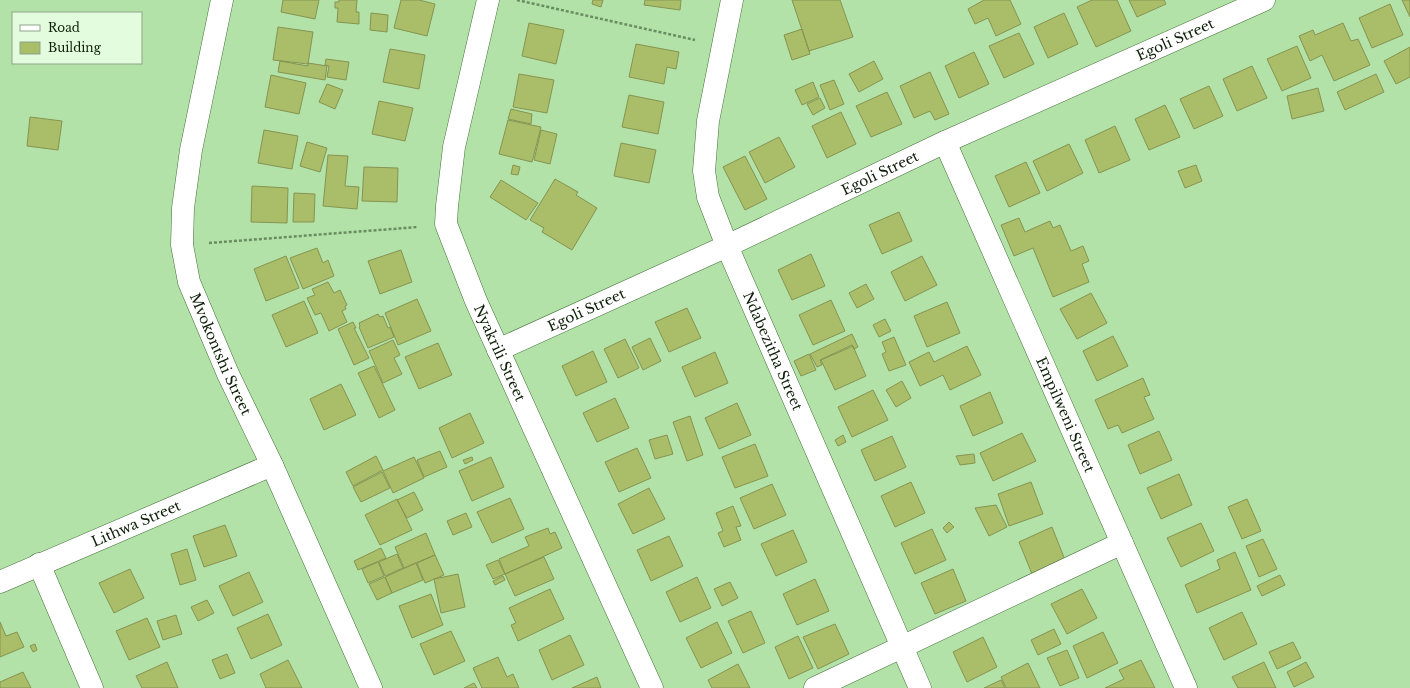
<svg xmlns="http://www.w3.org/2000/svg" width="1410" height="688" viewBox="0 0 1410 688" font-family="'Libre Baskerville',serif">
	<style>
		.building { fill: #aabd68; stroke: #859451 }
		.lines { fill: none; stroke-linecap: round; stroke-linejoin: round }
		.minor-casing { stroke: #446f3a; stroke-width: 23 }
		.path { stroke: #6a8c62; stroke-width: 2.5; stroke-dasharray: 3 2; stroke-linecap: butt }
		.minor { stroke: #fff; stroke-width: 22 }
		.labels { text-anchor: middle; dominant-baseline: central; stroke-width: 3; stroke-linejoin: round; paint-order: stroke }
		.street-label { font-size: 14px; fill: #0f200a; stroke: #e3fcde }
	</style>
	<rect width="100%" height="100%" fill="#b2e2a7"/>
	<!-- building -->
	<path class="building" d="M283,0H319L315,19L281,12Z
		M339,0H357L356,12H359V24L337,22L338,8H335V2H339Z
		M401,0H419L435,4L427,36L394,28Z
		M593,0H603L601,7L592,4Z
		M645,0H681L680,10L644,5Z
		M792,0H840L853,37L809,51Z
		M984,0H1010L1021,24L996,36L988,18L975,24L968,9Z
		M1092,0H1117L1131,31L1096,47L1077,7Z
		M1129,0H1164L1166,4L1137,17Z
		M1402,0H1410V17Z
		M1390,4L1403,35L1372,48L1359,18Z
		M371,13L388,15L387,32L370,30Z
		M1064,13L1078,44L1048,58L1034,27Z
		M529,23L564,30L556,64L522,56Z
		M1343,23L1351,41L1358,39L1370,65L1334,81L1322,55L1310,61L1299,36L1313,30L1315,35Z
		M278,27L313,32L308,64L273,60Z
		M802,29L810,54L792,60L784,35Z
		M1019,33L1034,64L1004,78L989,46Z
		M636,44L679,52L676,69L667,67L664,84L629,77Z
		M1297,46L1311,78L1282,91L1267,59Z
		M1410,47V77L1396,84L1384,61Z
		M390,49L425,55L419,89L383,82Z
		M974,52L989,84L959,98L945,66Z
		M326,59L349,62L346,80L327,77L329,66L325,65Z
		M280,61L308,66V63L327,66L325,80L278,72Z
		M874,61L883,79L859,92L849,74Z
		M1252,66L1267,98L1237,111L1223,79Z
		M930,72L949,114L935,120L930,111L914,118L900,86Z
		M519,74L554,80L547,113L513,107Z
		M1376,74L1384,92L1345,110L1337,92Z
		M271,75L306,83L299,114L265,107Z
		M834,80L844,104L830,110L820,85Z
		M813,82L819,97L802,105L795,90Z
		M327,84L343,90L335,109L319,102Z
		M1209,86L1223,116L1194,129L1180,99Z
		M1318,88L1324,111L1292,119L1287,96Z
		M887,92L902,124L871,137L856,106Z
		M629,95L664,102L658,134L622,127Z
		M820,98L825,108L813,115L807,104Z
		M379,101L413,108L405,141L372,134Z
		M1165,105L1180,137L1149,150L1135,119Z
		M511,109L532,114L531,124L508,119Z
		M841,112L856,144L827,158L812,126Z
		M30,117L62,121L58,150L27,146Z
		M508,120L541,127L532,162L499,154Z
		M1115,126L1130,160L1099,173L1085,140Z
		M264,130L298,136L292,169L258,163Z
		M541,130L557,134L550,164L534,160Z
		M779,137L795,167L765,183L749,152Z
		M307,142L327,148L320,172L300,166Z
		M621,143L656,150L649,183L614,176Z
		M1069,144L1083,173L1047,191L1033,161Z
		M328,155L348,156L345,186L359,187L357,209L323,206Z
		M745,156L767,199L745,210L723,167Z
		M1026,162L1040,193L1009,207L995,176Z
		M513,165L520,167L518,175L511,174Z
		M1196,165L1202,181L1185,188L1178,171Z
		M364,167L398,168L397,202L362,201Z
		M555,179L578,192L576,195L597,208L572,250L542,232L544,228L530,220Z
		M501,180L538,203L526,220L490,197Z
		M252,186L288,188L287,223L251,222Z
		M294,193L315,194L314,222H293Z
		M899,212L912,241L882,254L869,225Z
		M1019,218L1025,232L1050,221L1053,228L1060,225L1071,251L1083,246L1089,261L1082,264L1089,282L1053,297L1033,248L1014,256L1001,225Z
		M317,248L323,263L328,260L334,276L303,289L290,258Z
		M401,250L412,282L380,294L368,261Z
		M811,254L825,286L792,300L778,270Z
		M286,256L299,288L266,301L254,269Z
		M922,256L937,285L905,301L891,272Z
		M328,282L334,293L340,290L347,305L345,306L346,309L342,311L347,322L329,331L321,313L315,315L307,298L315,295L312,289Z
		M866,284L874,299L857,308L849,293Z
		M1091,293L1107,323L1077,339L1060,309Z
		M417,299L431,331L398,345L385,313Z
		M831,300L845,331L813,345L799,315Z
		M304,301L318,333L286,347L272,315Z
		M947,302L960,333L927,347L914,316Z
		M687,308L701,338L669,352L655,322Z
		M378,314L380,317L383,316L388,328L390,327L394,337L368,348L359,327L360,326L359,323Z
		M885,319L891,331L879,337L873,325Z
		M353,322L356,328H354L369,358L354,365L338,329Z
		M852,334L858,347L854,349L852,345L820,360L822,365L817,367L810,354Z
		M1113,336L1128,366L1097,381L1083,351Z
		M894,337L906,365L889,371L882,354L886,352L882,342Z
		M650,338L661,361L643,370L632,347Z
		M625,339L639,368L618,378L604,349Z
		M393,340L400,355L394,358L402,374L383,383L369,351Z
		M438,343L452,375L419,389L405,357Z
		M853,346L866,376L835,390L821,360Z
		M967,346L981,375L950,390L943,375L920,386L909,362L929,352L934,362Z
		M593,351L607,382L576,396L562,366Z
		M715,352L728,383L695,397L682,367Z
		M809,354L816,370L801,376L794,361Z
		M374,366L395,410L379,418L358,373Z
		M1143,378L1150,395L1144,397L1154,419L1122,433L1118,425L1108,429L1095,400Z
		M902,381L911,398L896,407L886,390Z
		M341,384L356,415L324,430L310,399Z
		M873,390L888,420L852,437L838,407Z
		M990,392L1003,423L973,436L960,406Z
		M615,398L629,428L597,442L583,413Z
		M737,403L751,435L719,449L705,418Z
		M470,413L484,443L452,458L439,428Z
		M690,416L703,455L687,461L673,422Z
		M1159,431L1172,460L1140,474L1128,445Z
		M1022,433L1036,461L993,481L980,453Z
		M667,435L673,454L655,459L649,440Z
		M843,435L846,442L838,446L835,440Z
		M892,436L906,467L875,481L861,450Z
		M755,444L768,476L735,488L722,457Z
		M637,448L651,478L619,492L605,462Z
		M440,451L447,467L424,477L417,460Z
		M974,454L975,463L960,465L956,456Z
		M376,456L383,470L353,486L346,472Z
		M414,457L424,478L393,493L383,471Z
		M472,457L473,460L465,464L463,460Z
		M491,457L504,487L472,501L459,471Z
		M382,472L390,488L361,502L353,487Z
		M1179,474L1192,505L1161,519L1147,488Z
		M911,482L925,513L895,527L881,496Z
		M1031,482L1043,514L1009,526L998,494Z
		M772,484L786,515L754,529L740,498Z
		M649,488L665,519L633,534L618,504Z
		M414,492L423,510L407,518L397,500Z
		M510,498L524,529L492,543L477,512Z
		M397,499L412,530L380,545L365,515Z
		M1247,499L1261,531L1242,539L1228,507Z
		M996,505L1007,527L989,536L975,508Z
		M733,506L741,526L736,527L741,540L724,547L718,533L723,531L716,513Z
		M466,513L472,527L453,535L447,521Z
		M949,522L954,527L947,533L943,528Z
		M1201,523L1214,551L1181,567L1167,538Z
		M225,525L237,556L204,567L193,536Z
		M1052,527L1065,560L1032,574L1019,542Z
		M548,528L550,534L555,532L562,548L505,574L499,559L529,546L525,537Z
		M932,529L946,560L915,574L901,543Z
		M793,530L807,562L776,576L761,544Z
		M426,533L435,555L404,568L395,547Z
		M669,536L683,566L651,581L637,550Z
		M1263,539L1277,569L1259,577L1246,546Z
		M381,548L386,558L358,570L354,561Z
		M187,549L196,580L180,585L171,554Z
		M1235,552L1251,590L1197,613L1185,585L1220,569L1217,560Z
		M397,554L403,568L385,576L379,562Z
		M435,555L444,575L425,583L417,563Z
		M544,557L554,579L515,596L505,574Z
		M498,560L505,574L493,579L486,565Z
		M378,562L384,576L368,583L362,569Z
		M416,563L423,580L392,593L385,577Z
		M130,569L144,598L114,613L99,583Z
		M953,569L966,601L935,614L921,583Z
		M249,572L263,602L233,616L219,586Z
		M458,574L465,607L441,613L434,579Z
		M1280,575L1285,585L1262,596L1257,586Z
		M503,576L505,580L495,585L493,581Z
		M385,577L392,593L377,600L369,584Z
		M697,577L711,608L680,622L666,592Z
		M815,579L829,611L797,625L783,594Z
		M730,582L738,598L722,606L714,589Z
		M550,589L564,619L518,641L511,625L516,623L509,608Z
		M1082,589L1097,618L1067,634L1051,604Z
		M431,594L443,625L412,638L399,606Z
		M207,600L214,613L198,621L191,607Z
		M751,611L765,643L743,653L728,621Z
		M1242,612L1257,644L1224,660L1209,628Z
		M268,614L282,645L251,659L237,628Z
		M176,615L182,634L163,640L157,621Z
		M147,618L160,647L129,660L116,631Z
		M0,622L6,636L17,632L24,647L0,657Z
		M717,622L732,653L701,668L686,638Z
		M835,624L849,654L818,669L803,637Z
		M1054,629L1061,644L1038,655L1031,640Z
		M451,631L465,661L434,675L420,644Z
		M1103,632L1118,663L1087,678L1073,646Z
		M570,635L584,665L552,680L539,650Z
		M798,636L813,668L789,679L775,647Z
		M983,637L997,667L967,682L953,652Z
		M1293,642L1301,658L1277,669L1269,652Z
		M35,644L37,650L33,652L30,646Z
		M1067,650L1079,678L1060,686L1047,658Z
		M227,654L235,673L220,679L212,660Z
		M498,657L507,677L513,674L519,688H482L473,668Z
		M288,660L302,688H266L260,674Z
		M1141,660L1155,688H1105L1124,679L1119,670Z
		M167,662L178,688H142L136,676Z
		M1264,662L1276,688H1238L1232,677Z
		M1306,662L1314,677L1294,687L1287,672Z
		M1028,663L1040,688H1006L1001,677Z
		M738,664L750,688H712L708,680Z
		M23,672L31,688H0V682Z
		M597,677L601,688H572Z
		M1001,680L1005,688H984Z
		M474,683L477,688H464Z"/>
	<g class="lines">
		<!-- minor casing -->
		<g class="minor-casing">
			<g id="minor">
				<path id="s1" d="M222,0L191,150L183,208L182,245L189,282L228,374L272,465L371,688"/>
				<path id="s2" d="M488,0L454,147L447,206L446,224L476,301L652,688"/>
				<path id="s3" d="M732,0L708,121L704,171L708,197L727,246L920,688"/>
				<path id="s4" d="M945,142L1186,688"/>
				<path id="s5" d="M498,350L727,246L945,142L1264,0"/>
				<path d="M39,564L92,688"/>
				<path id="s6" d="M0,582L272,465"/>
				<path d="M815,688L1122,543"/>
			</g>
		</g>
		<!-- path -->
		<path class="path" d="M517,0L695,40
			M209,243L418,227"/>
		<!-- minor -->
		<use href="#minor" class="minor"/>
	</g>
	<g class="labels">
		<!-- street labels -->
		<g class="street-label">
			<text stroke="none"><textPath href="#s5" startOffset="745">Egoli Street</textPath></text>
			<text stroke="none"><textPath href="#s5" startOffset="421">Egoli Street</textPath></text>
			<text stroke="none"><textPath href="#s5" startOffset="97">Egoli Street</textPath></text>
			<text stroke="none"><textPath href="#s3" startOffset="367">Ndabezitha Street</textPath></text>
			<text stroke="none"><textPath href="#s2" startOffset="368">Nyakrili Street</textPath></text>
			<text stroke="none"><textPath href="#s1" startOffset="365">Mvokontshi Street</textPath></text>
			<text stroke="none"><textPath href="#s4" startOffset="298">Empilweni Street</textPath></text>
			<text stroke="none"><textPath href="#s6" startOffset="148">Lithwa Street</textPath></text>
		</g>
	</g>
	<!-- legend -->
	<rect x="12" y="12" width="130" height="52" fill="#e3fcde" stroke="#8ea489"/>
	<rect x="20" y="25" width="20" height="6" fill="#ffffff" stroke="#8ea489"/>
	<text x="48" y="32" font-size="12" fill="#0f200a">Road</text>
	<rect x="20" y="42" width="20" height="12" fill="#aabd68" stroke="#8ea489"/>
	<text x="48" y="52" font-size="12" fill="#0f200a">Building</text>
</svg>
